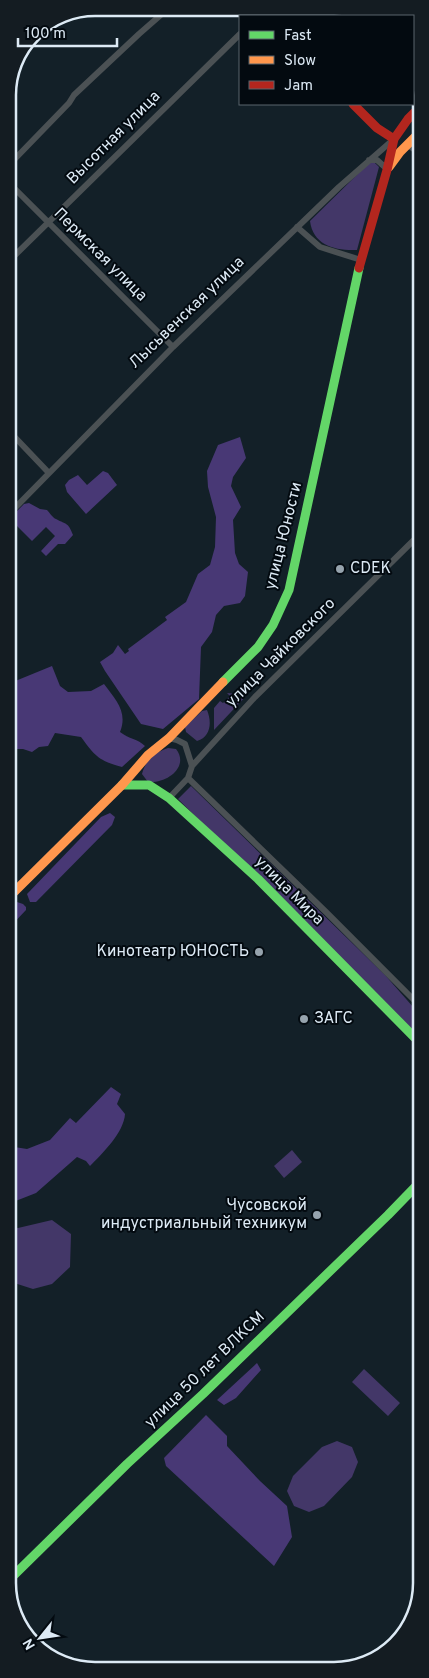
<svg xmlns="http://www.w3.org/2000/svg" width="429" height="1678" viewBox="0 0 429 1678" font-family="Overpass,sans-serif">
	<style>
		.green { fill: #433768 }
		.forest { fill: #483875 }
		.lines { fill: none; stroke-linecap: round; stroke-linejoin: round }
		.street { stroke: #4b5154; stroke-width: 6 }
		.fast { stroke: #63d668; stroke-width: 9 }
		.slow { stroke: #ff974d; stroke-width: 9 }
		.jam { stroke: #b3261e; stroke-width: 9 }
		.poi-dot { fill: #96a3ad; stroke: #030a10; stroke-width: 2 }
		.labels { text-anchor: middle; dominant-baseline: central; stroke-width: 4; stroke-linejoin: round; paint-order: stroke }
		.street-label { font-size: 16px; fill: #ddeaf5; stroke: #030a10 }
		.poi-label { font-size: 16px; fill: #ddeaf5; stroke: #030a10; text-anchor: start }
		.rim { fill: none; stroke: #ddeaf5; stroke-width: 2.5 }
	</style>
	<rect width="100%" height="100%" fill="#132028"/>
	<!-- green -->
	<path class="green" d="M374,162L379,167L357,250C335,251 313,245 310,221L369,163Z
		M227,693L247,695L214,730V708L220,701L223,703L230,696Z
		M207,710C212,722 211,737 197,741L186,732L185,727L202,711Z
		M168,748L176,749C190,767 166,784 148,782L142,774C145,761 155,752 168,748Z
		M191,786L385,975L421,1016V1037L384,1003L178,799Z
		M292,1150L302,1162L284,1178L274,1166Z
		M52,1220L71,1234L70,1267L52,1284L33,1289L8,1281V1225L18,1228Z
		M364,1369L400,1403L388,1416L352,1382Z
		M337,1441L352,1447L358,1462L352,1477L324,1506L309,1512L294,1506L287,1491L293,1476L322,1447Z"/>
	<!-- forest -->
	<path class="forest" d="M240,437L246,458L233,477L231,486L241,507L233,520L235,553L239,564L248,572L245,596L240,603L224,606L216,615L212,632L201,647L199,699L163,729L141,724L105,671L100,662L113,653L118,645L125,654L129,651L128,649L167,620L165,617L186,602L198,574L210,565L215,547L216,517L208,487L207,471L218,445Z
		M103,471L108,473L117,485L86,514L67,492L65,485L69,480L78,475L87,485Z
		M29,503L40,509L47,510C49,512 53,518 56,519C67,525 68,522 73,535L65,544H58L46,556L41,551L55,536L46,527L32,541L13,522V515L24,504Z
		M52,666L60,686L68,692L91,691L104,684C116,700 128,712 120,732C129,739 138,739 145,746L122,767C99,761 95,756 81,737L55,733L48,746L39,747L32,752L23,749H12L8,754V684Z
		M110,813L115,817L112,825L36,902H30L27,894L101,817Z
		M17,902L23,904L26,907V910L8,929V911Z
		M111,1087L121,1094L117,1104L125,1114C124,1132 103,1153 90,1166L86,1161L77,1157L36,1193L8,1204V1146L27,1149L50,1140L70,1118L76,1123Z
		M257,1363L261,1370L236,1398L224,1405L217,1400Z
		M206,1415L227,1436V1446L260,1481L287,1506L292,1537L274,1566L166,1466L164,1458Z"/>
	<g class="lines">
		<!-- street -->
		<path class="street" d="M407,144L421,155
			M369,160H377L387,169
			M8,166L69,103L74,95L139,34L163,13
			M8,182L173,347
			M297,227L320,247L361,260
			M8,262L240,34
			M8,430L48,472
			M8,515L173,347L339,187L394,139
			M169,738L177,740L185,744L192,766
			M188,778L326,912L421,1007
			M169,798L188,778L192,766L255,697L421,533"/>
		<!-- fast -->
		<path class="fast" d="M223,682L258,647L273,625L289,590L359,268
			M122,785H149L169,798L258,879L421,1044
			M8,1581L127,1464L203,1394L388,1215L421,1181"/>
		<!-- slow -->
		<path class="slow" d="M265,12L270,16
			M389,167L400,152L421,131
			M8,898L122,785L148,755L169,738L223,682"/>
		<!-- jam -->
		<path class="jam" d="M353,104L377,128L394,139
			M359,268L387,170L394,139L408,119L421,106"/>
	</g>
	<!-- markers -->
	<g class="poi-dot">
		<circle cx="340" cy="569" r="5"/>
		<circle cx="259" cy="952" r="5"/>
		<circle cx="304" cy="1019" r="5"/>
		<circle cx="317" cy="1215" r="5"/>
	</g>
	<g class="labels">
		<!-- street labels -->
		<g class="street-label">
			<text transform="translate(114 138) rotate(-45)">Высотная улица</text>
			<text transform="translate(100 255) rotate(45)">Пермская улица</text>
			<text transform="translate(187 313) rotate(-44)">Лысьвенская улица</text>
			<text transform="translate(284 536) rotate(-76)">улица Юности</text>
			<text transform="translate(281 653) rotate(-45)">улица Чайковского</text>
			<text transform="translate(289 891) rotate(45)">улица Мира</text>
			<text transform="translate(205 1370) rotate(-44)">улица 50 лет ВЛКСМ</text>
		</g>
		<!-- poi labels -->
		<g class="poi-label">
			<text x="350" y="569">CDEK</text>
			<text x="249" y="952" text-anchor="end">Кинотеатр ЮНОСТЬ</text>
			<text x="314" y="1019">ЗАГС</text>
			<text x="307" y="1206" text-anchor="end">Чусовской<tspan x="307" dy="18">индустриальный техникум</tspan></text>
		</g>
	</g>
	<!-- crop -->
	<path d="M0 0H429V1678H0ZM95 16H334A79 79 0 0 1 413 95V1583A79 79 0 0 1 334 1662H95A79 79 0 0 1 16 1583V95A79 79 0 0 1 95 16Z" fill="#141c22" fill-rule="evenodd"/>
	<path class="rim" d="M95 16H334A79 79 0 0 1 413 95V1583A79 79 0 0 1 334 1662H95A79 79 0 0 1 16 1583V95A79 79 0 0 1 95 16Z"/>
	<!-- legend -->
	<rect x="239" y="15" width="175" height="90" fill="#030a10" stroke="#5a646c"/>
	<rect x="249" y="31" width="25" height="8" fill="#63d668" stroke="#5a646c"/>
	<text x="284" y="40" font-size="15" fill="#ddeaf5">Fast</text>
	<rect x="249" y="56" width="25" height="8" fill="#ff974d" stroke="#5a646c"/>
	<text x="284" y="65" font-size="15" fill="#ddeaf5">Slow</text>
	<rect x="249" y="81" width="25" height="8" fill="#b3261e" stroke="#5a646c"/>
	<text x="284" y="90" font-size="15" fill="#ddeaf5">Jam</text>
	<!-- north arrow -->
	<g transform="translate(40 1638) rotate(240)" stroke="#030a10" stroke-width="4" paint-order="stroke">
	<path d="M0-4L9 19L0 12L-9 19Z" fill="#ddeaf5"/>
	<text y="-8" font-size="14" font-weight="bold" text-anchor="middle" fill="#ddeaf5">N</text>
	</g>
	<!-- scale -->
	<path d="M18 38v8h99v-8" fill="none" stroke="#ddeaf5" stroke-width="2.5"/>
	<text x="25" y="38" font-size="15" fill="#ddeaf5" stroke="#030a10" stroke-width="4" paint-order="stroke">100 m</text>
</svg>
